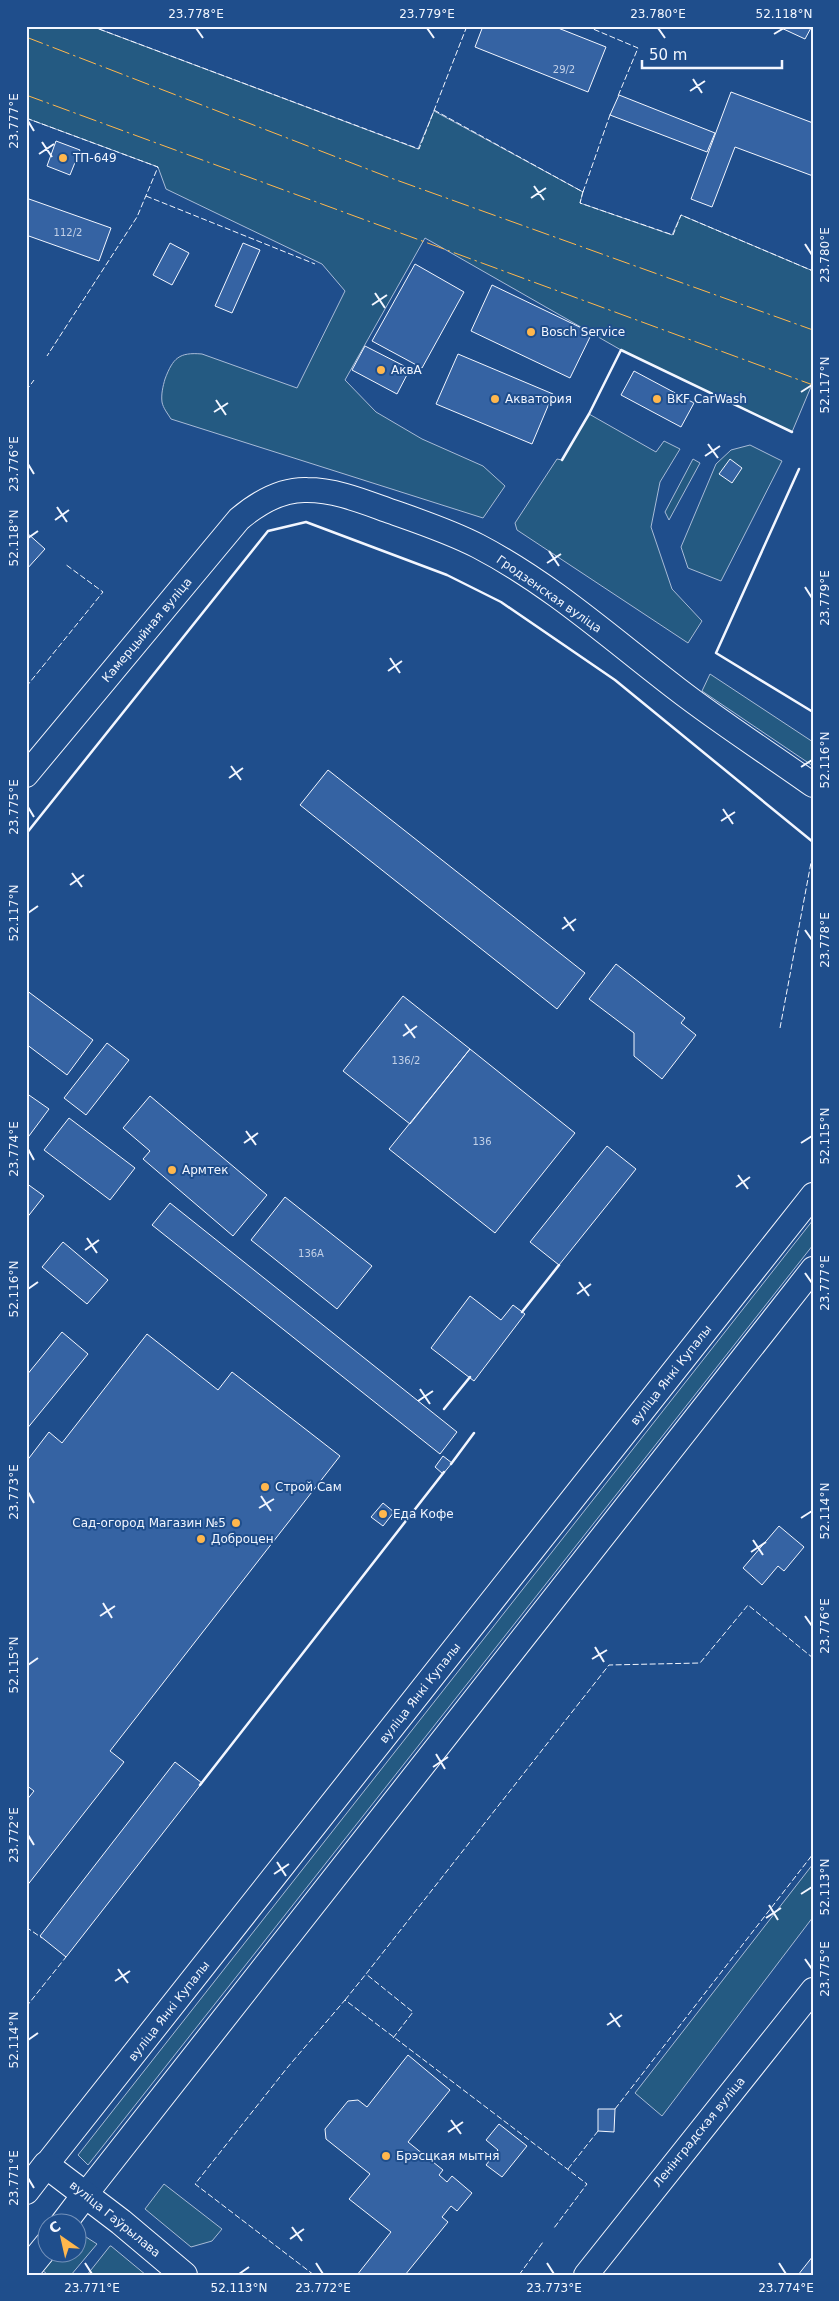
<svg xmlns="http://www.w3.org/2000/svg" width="839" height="2301" viewBox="0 0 839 2301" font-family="'DejaVu Sans',sans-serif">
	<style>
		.green { fill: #245a82; stroke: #a8bbd7 }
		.building { fill: #3563a3; stroke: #f2f6ff }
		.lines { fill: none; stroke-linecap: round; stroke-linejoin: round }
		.secondary-casing { stroke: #f2f6ff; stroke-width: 26 }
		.primary-casing { stroke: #f2f6ff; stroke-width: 28 }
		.secondary { stroke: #1f4e8c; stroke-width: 24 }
		.primary { stroke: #1f4e8c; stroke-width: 26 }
		.fence { stroke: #f2f6ff; stroke-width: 1; stroke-dasharray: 6 2.5; stroke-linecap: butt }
		.wall { stroke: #f2f6ff; stroke-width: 2.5 }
		.power { stroke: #ffb74d; stroke-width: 1; stroke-dasharray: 18 4 2.5 4; stroke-linecap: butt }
		.ticks { fill: none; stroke: #f2f6ff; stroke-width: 2 }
		.poi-dot { fill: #ffb74d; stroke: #1f4e8c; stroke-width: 2 }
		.labels { text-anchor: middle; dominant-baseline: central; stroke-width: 4; stroke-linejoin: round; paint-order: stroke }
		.number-label { font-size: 10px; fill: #c3d1e8 }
		.poi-label { font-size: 12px; fill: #f2f6ff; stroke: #1f4e8c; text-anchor: start }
		.street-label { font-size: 12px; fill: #f2f6ff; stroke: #1f4e8c }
		.neatline { fill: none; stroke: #f2f6ff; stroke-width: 2 }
		.ticks-label { font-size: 12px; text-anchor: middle; fill: #f2f6ff }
	</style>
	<rect width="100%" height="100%" fill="#1f4e8c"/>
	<!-- green -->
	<path class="green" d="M26,26H91L418,149L434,111L583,192L580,203L672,235L681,215L813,271V382L792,432L621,350L425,238L345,380L376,412L422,439L483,466L505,486L483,518L171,419C168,414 163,408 162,402C161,394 163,386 165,379C173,358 179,352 202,354L297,388L345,291L322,264L166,189L158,167L26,118Z
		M589,414L656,452L664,441L680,449L660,482L651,527L672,589L702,621L688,643L517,530L515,523L557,459L562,460Z
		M750,445L782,461L721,581L688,568L681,547L716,464L731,450Z
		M693,459L700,463L669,520L665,512Z
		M710,674L813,742V766L702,691Z
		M813,1220V1245L88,2165L78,2155Z
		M813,1864V1917L662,2116L635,2093Z
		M164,2184L222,2229L212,2241L191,2247L145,2209Z
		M78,2236L86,2237L97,2244L71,2275H48L40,2268L52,2254H78Z
		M110,2246H111L146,2275H87Z"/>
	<!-- building -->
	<path class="building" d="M483,26H553L606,47L588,92L475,47Z
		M777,26H812L805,39Z
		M731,92L813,123V176L735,147L712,207L691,199Z
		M619,95L715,133L707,152L610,115Z
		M56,141L80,150L70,175L47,166Z
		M29,199L111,228L99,261L26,235V207Z
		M170,243L189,253L172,285L153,275Z
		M243,243L260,250L232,313L215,306Z
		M415,264L464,292L422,368L372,341Z
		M492,285L592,333L570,378L471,331Z
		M365,346L410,369L397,394L352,370Z
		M458,354L553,394L532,444L436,404Z
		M634,371L694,403L681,427L621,395Z
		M730,459L742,468L732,483L719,474Z
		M26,532L45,549L26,570Z
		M328,770L585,973L557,1009L300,805Z
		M616,964L685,1018L681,1023L696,1035L662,1079L634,1056V1033L589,999Z
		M26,990L93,1040L67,1075L26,1044Z
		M403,996L470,1049L410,1124L343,1071Z
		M107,1043L129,1060L86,1115L64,1098Z
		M470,1049L575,1133L495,1233L389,1149Z
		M26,1093L49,1109L26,1140Z
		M150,1096L267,1195L233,1236L143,1159L150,1151L123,1128Z
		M69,1118L135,1168L110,1200L44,1150Z
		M607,1146L636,1169L559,1265L530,1242Z
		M26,1183L44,1196L26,1219Z
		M285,1197L372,1266L337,1309L251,1240Z
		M170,1203L457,1432L440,1454L152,1225Z
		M63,1242L108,1280L87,1304L42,1267Z
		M470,1296L501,1320L513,1305L525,1314L474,1381L431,1348Z
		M62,1332L88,1354L26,1430V1376Z
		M147,1334L218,1390L232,1372L340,1456L110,1751L124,1762L26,1887V1801L34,1791L26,1785V1462L49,1432L62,1443Z
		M443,1456L452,1463L443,1474L435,1467Z
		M383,1503L394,1512L383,1526L371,1517Z
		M779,1526L804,1547L784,1571L778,1566L762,1585L743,1568Z
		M175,1762L202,1783L66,1957L40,1936Z
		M408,2055L450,2090L408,2142L443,2170L439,2175L447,2182L452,2176L472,2193L457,2211L451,2206L442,2217L448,2222L405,2275H357L391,2232L349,2199L370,2174L326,2139L325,2129L348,2101L358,2100L367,2107Z
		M598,2109H615L614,2132L598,2131Z
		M499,2124L527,2146L502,2177L486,2165L498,2150L486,2140Z
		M813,2256V2275H798Z"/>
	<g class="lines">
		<!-- secondary casing -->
		<g class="secondary-casing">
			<path id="secondary" d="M26,775L239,519C258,503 281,489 307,490C335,490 362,501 387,510C418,521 449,531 478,546C551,584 613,640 677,689C721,723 768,753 813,785
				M46,2165L813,1195
				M85,2195L813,1269
				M586,2275L813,1990"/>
		</g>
		<!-- primary casing -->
		<g class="primary-casing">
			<path id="primary" d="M26,2191L46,2165L121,2222L184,2275
				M63,2224L85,2195
				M26,2271L48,2244"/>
		</g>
		<!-- secondary -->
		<use href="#secondary" class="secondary"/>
		<!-- primary -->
		<use href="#primary" class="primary"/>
		<!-- fence -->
		<path class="fence" d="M91,26L419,149L467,26
			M586,26L638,48L618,96
			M434,110L583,192L611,112
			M26,118L158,167L137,217L47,356
			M583,191L580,203L673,235L681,215L813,271
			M146,196L315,264
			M26,391L34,380
			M26,687L103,592L65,564
			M780,1028L813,852
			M26,1927L42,1938
			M345,2000L366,1974
			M26,2007L66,1957L64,1955
			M393,2038L413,2012L366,1974L609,1665L700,1663L748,1605L813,1658
			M615,2109L813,1854
			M568,2169L598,2131
			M314,2275L195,2184L287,2068L345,2000L587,2184L554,2228
			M519,2275L543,2242"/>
		<!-- wall -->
		<path class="wall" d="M562,460L589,414L621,350L792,432
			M799,469L716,653L813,712
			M26,834L268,531L306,522L447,575L501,602L615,680L813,842
			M522,1312L559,1265
			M444,1409L470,1377
			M451,1464L474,1433
			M200,1785L444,1472"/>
		<!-- power -->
		<path class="power" d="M26,37L388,177L813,330
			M26,95L813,385"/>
	</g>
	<!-- ticks -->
	<path class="ticks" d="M196,28L203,38M427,28L434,38M658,28L665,38M774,34L784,28M693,79L702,93M690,91L705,81M28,121L34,131M42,142L52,157M39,154L54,144M534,186L544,200M531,198L546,188M805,244L812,255M375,293L385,308M372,305L387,295M801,392L812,385M216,400L226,415M214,412L228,403M708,444L718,458M705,456L720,446M28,464L34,474M57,507L67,522M55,520L69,510M28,538L38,531M549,551L559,566M547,563L561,554M805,587L812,598M390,658L400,673M388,671L402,661M231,766L241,780M801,767L812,760M229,778L243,768M28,807L34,817M723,809L733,824M721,821L735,812M72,873L82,887M70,885L84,875M28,913L38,906M564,917L574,931M562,929L576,919M805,930L812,940M405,1024L415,1038M403,1036L417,1026M246,1131L256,1145M244,1143L258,1133M801,1143L812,1136M28,1149L34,1160M738,1175L748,1189M736,1187L750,1177M87,1238L97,1253M85,1250L99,1240M805,1273L812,1283M579,1282L589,1296M28,1289L38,1282M577,1294L591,1284M420,1389L430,1404M418,1401L433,1391M28,1492L34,1503M261,1496L271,1511M259,1508L274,1499M801,1518L812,1511M753,1540L763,1555M751,1552L766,1542M103,1603L112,1618M100,1616L115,1606M805,1616L812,1626M595,1647L604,1662M592,1659L607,1650M28,1665L38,1658M436,1754L445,1769M433,1767L448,1757M28,1835L34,1845M277,1862L286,1876M274,1874L289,1864M801,1894L812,1887M769,1905L778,1920M766,1918L781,1908M805,1959L812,1969M118,1969L128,1983M115,1981L130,1971M610,2013L620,2027M607,2025L622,2015M28,2040L38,2033M451,2120L461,2134M448,2132L463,2122M28,2178L34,2188M292,2227L302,2241M290,2239L304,2229M85,2263L92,2274M316,2263L323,2274M547,2263L554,2274M779,2263L786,2274M239,2274L249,2267"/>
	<!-- markers -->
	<g class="poi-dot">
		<circle cx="63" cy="158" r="5"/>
		<circle cx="531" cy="332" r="5"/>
		<circle cx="381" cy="370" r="5"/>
		<circle cx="495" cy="399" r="5"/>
		<circle cx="657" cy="399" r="5"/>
		<circle cx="172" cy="1170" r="5"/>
		<circle cx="265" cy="1487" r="5"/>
		<circle cx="383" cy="1514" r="5"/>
		<circle cx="236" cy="1523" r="5"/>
		<circle cx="201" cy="1539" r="5"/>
		<circle cx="386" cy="2156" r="5"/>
	</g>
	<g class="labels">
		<!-- number labels -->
		<g class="number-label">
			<text x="564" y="69">29/2</text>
			<text x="68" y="232">112/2</text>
			<text x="406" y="1060">136/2</text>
			<text x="482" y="1141">136</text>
			<text x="311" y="1253">136А</text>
		</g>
		<!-- poi labels -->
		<g class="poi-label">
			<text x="73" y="158">ТП-649</text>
			<text x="541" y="332">Bosch Service</text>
			<text x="391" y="370">АквА</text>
			<text x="505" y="399">Акватория</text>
			<text x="667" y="399">BKF CarWash</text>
			<text x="182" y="1170">Армтек</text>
			<text x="275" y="1487">Строй Сам</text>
			<text x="393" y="1514">Еда Кофе</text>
			<text x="226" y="1523" text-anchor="end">Сад-огород Магазин №5</text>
			<text x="211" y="1539">Доброцен</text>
			<text x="396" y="2156">Брэсцкая мытня</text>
		</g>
		<!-- street labels -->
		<g class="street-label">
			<text transform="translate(549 594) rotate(35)">Гродзенская вуліца</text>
			<text transform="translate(147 630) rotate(-50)">Камерцыйная вуліца</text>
			<text transform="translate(671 1375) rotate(-52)">вуліца Янкі Купалы</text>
			<text transform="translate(420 1693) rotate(-52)">вуліца Янкі Купалы</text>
			<text transform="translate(169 2011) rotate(-52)">вуліца Янкі Купалы</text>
			<text transform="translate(699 2132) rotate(-51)">Ленінградская вуліца</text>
			<text transform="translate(115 2219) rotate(39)">вуліца Гаўрылава</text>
		</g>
	</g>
	<!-- border -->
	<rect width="839" height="2301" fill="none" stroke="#1f4e8c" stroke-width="55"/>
	<!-- north arrow -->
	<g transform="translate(62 2238) rotate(326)"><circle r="24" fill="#1f4e8c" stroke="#7391ba"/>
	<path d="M0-4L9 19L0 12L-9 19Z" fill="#ffb74d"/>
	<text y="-8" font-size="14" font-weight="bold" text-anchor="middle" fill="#f2f6ff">С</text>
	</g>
	<!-- scale -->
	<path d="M642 60v8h140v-8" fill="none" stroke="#f2f6ff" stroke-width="2.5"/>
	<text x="649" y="60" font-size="15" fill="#f2f6ff" stroke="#1f4e8c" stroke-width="4" paint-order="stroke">50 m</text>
	<rect x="28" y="28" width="784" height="2246" class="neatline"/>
	<g class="ticks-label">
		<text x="196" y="18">23.778°E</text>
		<text x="427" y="18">23.779°E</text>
		<text x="658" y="18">23.780°E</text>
		<text x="784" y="18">52.118°N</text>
		<text transform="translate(14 121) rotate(-90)" y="4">23.777°E</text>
		<text transform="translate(825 255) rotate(-90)" y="4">23.780°E</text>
		<text transform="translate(825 385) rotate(-90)" y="4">52.117°N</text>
		<text transform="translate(14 464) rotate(-90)" y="4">23.776°E</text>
		<text transform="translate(14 538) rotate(-90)" y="4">52.118°N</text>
		<text transform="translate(825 598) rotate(-90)" y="4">23.779°E</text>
		<text transform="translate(825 760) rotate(-90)" y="4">52.116°N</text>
		<text transform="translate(14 807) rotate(-90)" y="4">23.775°E</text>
		<text transform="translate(14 913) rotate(-90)" y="4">52.117°N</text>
		<text transform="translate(825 940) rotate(-90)" y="4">23.778°E</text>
		<text transform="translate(825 1136) rotate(-90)" y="4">52.115°N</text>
		<text transform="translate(14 1149) rotate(-90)" y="4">23.774°E</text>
		<text transform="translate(825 1283) rotate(-90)" y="4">23.777°E</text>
		<text transform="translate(14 1289) rotate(-90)" y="4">52.116°N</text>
		<text transform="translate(14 1492) rotate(-90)" y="4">23.773°E</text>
		<text transform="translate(825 1511) rotate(-90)" y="4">52.114°N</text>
		<text transform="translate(825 1626) rotate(-90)" y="4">23.776°E</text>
		<text transform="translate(14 1665) rotate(-90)" y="4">52.115°N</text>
		<text transform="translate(14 1835) rotate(-90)" y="4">23.772°E</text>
		<text transform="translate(825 1887) rotate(-90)" y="4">52.113°N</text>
		<text transform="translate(825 1969) rotate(-90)" y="4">23.775°E</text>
		<text transform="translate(14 2040) rotate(-90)" y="4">52.114°N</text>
		<text transform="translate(14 2178) rotate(-90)" y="4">23.771°E</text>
		<text x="92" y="2292">23.771°E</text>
		<text x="239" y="2292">52.113°N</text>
		<text x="323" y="2292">23.772°E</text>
		<text x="554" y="2292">23.773°E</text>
		<text x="786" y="2292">23.774°E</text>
	</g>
</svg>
